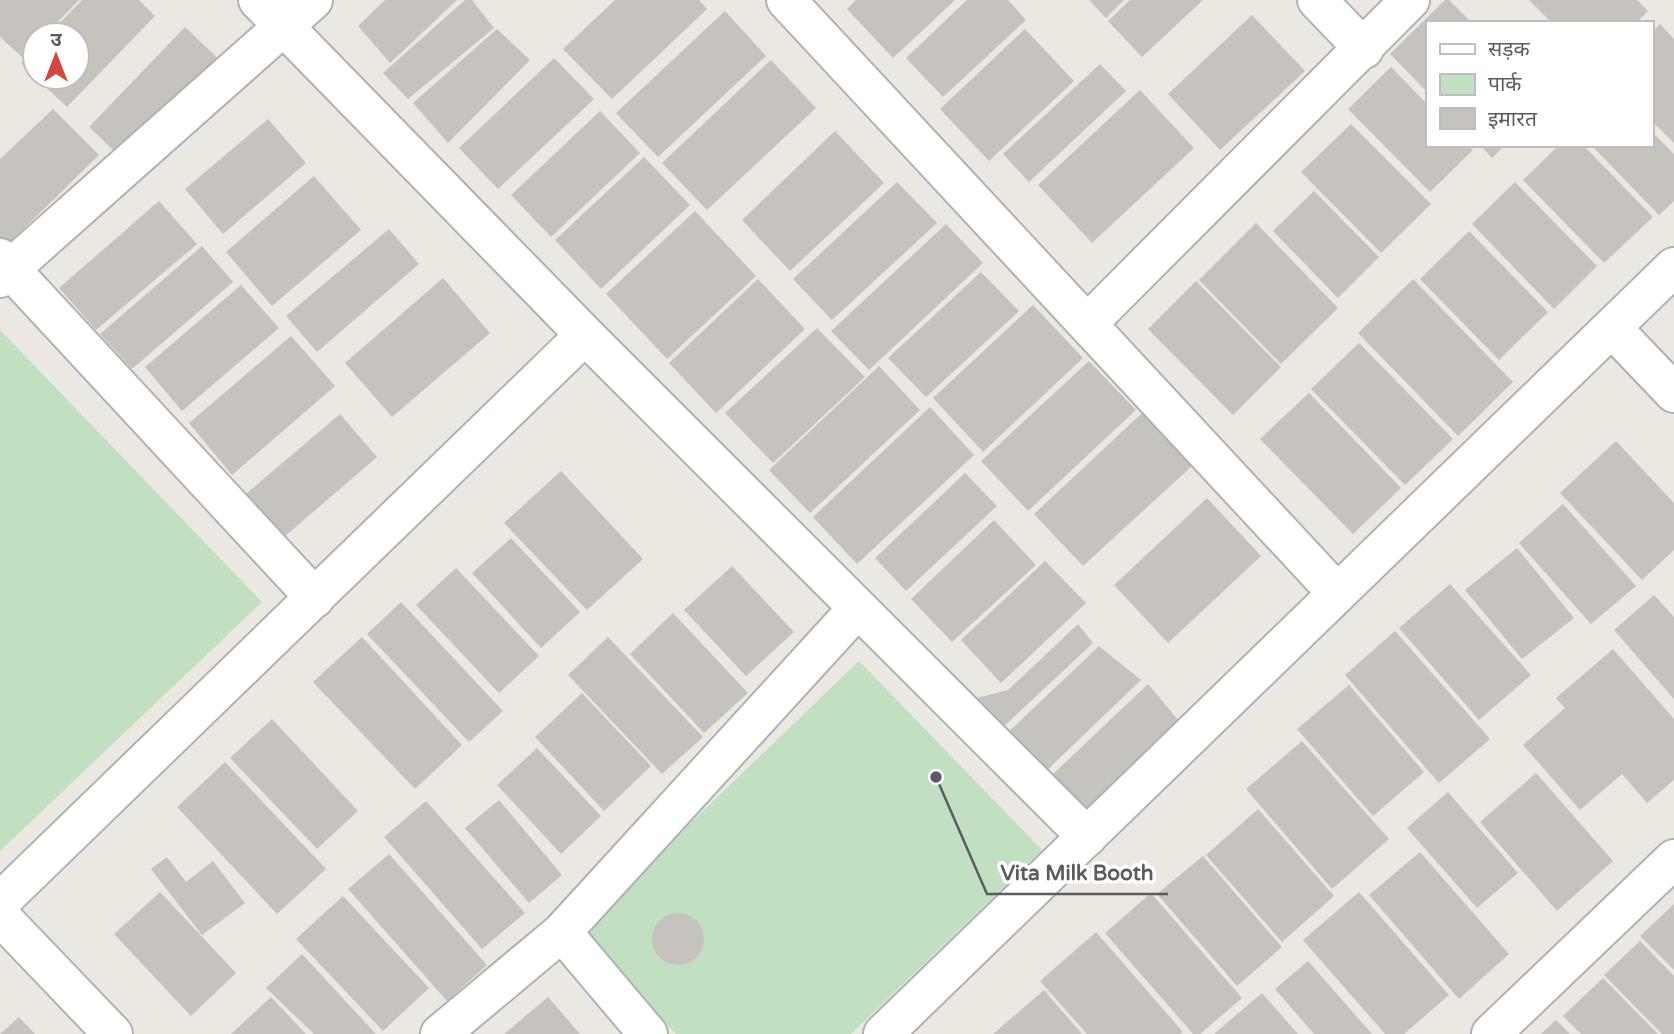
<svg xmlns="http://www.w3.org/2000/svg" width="1674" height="1034" viewBox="0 0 1674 1034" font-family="'Varela Round','Noto Sans Devanagari',sans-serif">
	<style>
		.green { fill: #c1dfc1 }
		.building { fill: #c6c3be }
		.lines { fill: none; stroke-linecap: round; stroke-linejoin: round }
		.minor-casing { stroke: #afb2b5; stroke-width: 42 }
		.minor { stroke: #fff; stroke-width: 38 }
		.leader { fill: none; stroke: #5a5d60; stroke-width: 2.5 }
		.callout-dot { fill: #5a5d60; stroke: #fff; stroke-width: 2.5 }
		.callout-label { font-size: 21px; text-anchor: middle; font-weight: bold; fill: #5a5d60; stroke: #fff; stroke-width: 7; stroke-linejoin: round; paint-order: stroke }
	</style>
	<rect width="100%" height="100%" fill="#ebe8e1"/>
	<!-- green -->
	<path class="green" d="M0,330L262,602L0,851Z
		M859,661L1042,850L851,1034H676L577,932Z"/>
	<!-- building -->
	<path class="building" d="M0,0H79L45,35H35V46L23,58L0,37Z
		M82,0H139L155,16L67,107L35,77H77V35H48Z
		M385,0H457L390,63L358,26Z
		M465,0H472L494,28L408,99L383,73Z
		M615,0H699L707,9L612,99L563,49Z
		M856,0H955L893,58L847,9Z
		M967,0H1008L1026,20L943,97L906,58Z
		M1089,0H1124L1106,18Z
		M1130,0H1203L1142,57L1108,21Z
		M1445,0H1449L1472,23H1427V92L1390,54Z
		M1529,0H1637L1648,11L1636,23H1552Z
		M725,11L766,56L658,157L616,113Z
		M1252,15L1305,71L1220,150L1168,94Z
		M1660,24L1674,39V143L1651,120V33Z
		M185,27L225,65L129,165L89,127Z
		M497,29L530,60L448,143L413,103Z
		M1025,29L1074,81L989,161L940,109Z
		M35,49V77L21,63Z
		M554,58L594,99L498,189L459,148Z
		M771,60L816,108L707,210L662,163Z
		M1100,64L1126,91L1029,182L1003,154Z
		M1391,67L1427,104V145H1467L1473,150L1430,192L1348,109Z
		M1140,90L1194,148L1092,243L1038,185Z
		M53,109L99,155L5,247L0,242V159Z
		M600,111L640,153L551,237L511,195Z
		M268,119L306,163L223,234L185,189Z
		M1351,124L1431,204L1381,253L1301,172Z
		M835,131L884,183L790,271L742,220Z
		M1651,131L1674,154V201L1659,215L1591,145H1651Z
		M1480,145H1505L1492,158Z
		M1559,145H1583L1653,217L1604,263L1523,180Z
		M644,157L690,205L601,289L555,240Z
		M314,176L361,230L272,306L226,252Z
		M897,182L937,223L832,320L793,279Z
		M1515,182L1597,266L1554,309L1472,224Z
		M1314,191L1379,257L1338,298L1273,231Z
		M159,201L197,244L96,330L59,288Z
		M695,211L756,276L667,359L606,294Z
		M1256,223L1338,308L1281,364L1199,280Z
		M946,224L983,263L869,370L831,331Z
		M389,229L419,264L317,352L286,316Z
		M1469,231L1548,312L1499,360L1420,279Z
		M202,246L233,282L132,369L100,334Z
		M981,272L1019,311L926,397L888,358Z
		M443,278L490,333L392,417L345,363Z
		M758,279L805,329L716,413L669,363Z
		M1413,279L1513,382L1458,436L1358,333Z
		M1196,281L1281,367L1233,415L1148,329Z
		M241,285L279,328L182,411L145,367Z
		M1033,305L1083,358L983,452L933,398Z
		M817,328L865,377L773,463L725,413Z
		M291,336L335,386L232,475L189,423Z
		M1359,343L1453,439L1405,485L1311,389Z
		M1089,361L1136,410L1028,511L981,461Z
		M879,366L920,410L810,513L769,470Z
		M1309,393L1401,488L1353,534L1260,439Z
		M930,407L974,455L857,564L813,517Z
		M1142,413L1192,466L1083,566L1034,514Z
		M340,414L377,457L277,543L240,499Z
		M1616,441L1674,503V550L1642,580L1560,493Z
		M561,471L643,559L587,610L504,523Z
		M965,473L997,506L906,591L875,558Z
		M1207,498L1261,556L1168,643L1114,585Z
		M1563,504L1636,586L1591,624L1519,543Z
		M994,520L1036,565L952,642L911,599Z
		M511,538L580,612L541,648L472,573Z
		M1517,548L1574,618L1522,659L1465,590Z
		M1045,561L1086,603L1001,683L961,640Z
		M732,566L794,632L746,676L684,610Z
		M456,568L539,656L499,693L416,605Z
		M1450,584L1531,675L1479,720L1399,628Z
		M1654,595L1674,617V699L1614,630Z
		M401,602L503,711L469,742L367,634Z
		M673,613L748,693L704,733L630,654Z
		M1078,624L1093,643L1001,729L973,699L1008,690Z
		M1395,631L1490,739L1439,783L1345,675Z
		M362,637L462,745L415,789L313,682Z
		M608,637L703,737L662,774L568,675Z
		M1099,646L1141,680L1044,773L1004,736Z
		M1613,649L1674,719V780L1647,803L1622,774L1580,810L1523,745L1565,708L1556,698Z
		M1148,684L1184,727L1088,816L1049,778Z
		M1349,685L1424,772L1373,816L1297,729Z
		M582,693L651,766L604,811L535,737Z
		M272,719L358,811L317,849L230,758Z
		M1302,741L1389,839L1332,889L1246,789Z
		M537,748L601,816L561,854L497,785Z
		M225,762L326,869L277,914L177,807Z
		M1536,773L1613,861L1557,911L1480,822Z
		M1448,792L1518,873L1477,908L1407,828Z
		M499,800L562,875L529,903L465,828Z
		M426,801L525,913L482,949L384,837Z
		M1258,809L1334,896L1282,942L1206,855Z
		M1420,852L1509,954L1459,999L1369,895Z
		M389,854L487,965L447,1001L348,889Z
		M1203,856L1282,947L1237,986L1157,894Z
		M167,857L186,882L213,861L245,903L202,935L151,869Z
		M160,892L236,973L191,1016L114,934Z
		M1359,892L1449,995L1404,1034H1385L1303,940Z
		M1151,893L1242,998L1200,1034H1193L1105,933Z
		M343,896L429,988L383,1031L296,939Z
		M1674,904V970L1640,936Z
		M652 939a26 26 0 1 1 52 0a26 26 0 1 1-52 0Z
		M1096,932L1183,1032L1180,1034H1087L1040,981Z
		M1640,941L1674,976V1034H1662L1604,975Z
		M302,954L376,1034H314L266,988Z
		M1308,961L1372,1034H1314L1275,989Z
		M1603,978L1658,1034H1581L1563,1016Z
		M1044,990L1082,1034H993Z
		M1262,993L1298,1034H1214Z
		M271,997L306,1034H231Z
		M548,997L580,1034H504Z
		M19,1017L35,1034H0Z
		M1556,1020L1570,1034H1541Z"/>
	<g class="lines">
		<!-- minor casing -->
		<g class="minor-casing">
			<path id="minor" d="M258,0L585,335L1087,837
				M786,0L1337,593
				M1317,0L1364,49
				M0,258L315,598
				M0,278L313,0
				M1087,324L1410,0
				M1612,328L1674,393
				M0,902L585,335
				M0,916L113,1034
				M562,932L648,1034
				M440,1034L562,932L858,608
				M883,1034L1674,267
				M1491,1034L1674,859"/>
		</g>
		<!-- minor -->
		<use href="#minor" class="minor"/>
	</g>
	<!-- callouts -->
	<path class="leader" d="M936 777L987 894H1168"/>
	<circle class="callout-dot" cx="936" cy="777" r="7"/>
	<g class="callout-label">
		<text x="1077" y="880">Vita Milk Booth</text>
	</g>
	<!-- legend -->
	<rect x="1426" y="21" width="228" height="126" fill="#ffffff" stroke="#bdbebf" stroke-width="2"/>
	<rect x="1440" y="44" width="35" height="10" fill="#ffffff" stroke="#bdbebf" stroke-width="2"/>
	<text x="1488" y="56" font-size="21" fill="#5a5d60">सड़क</text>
	<rect x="1440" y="74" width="35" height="21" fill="#c1dfc1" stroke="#bdbebf" stroke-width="2"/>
	<text x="1488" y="91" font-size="21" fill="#5a5d60">पार्क</text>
	<rect x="1440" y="108" width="35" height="21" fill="#c6c3be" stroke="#bdbebf" stroke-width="2"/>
	<text x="1488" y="126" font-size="21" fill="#5a5d60">इमारत</text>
	<!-- north arrow -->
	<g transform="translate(56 56)"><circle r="33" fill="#ffffff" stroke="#bdbebf" stroke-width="2"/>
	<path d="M0-5L12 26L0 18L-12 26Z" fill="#d14840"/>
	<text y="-10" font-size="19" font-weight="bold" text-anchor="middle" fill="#5a5d60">उ</text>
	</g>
</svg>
